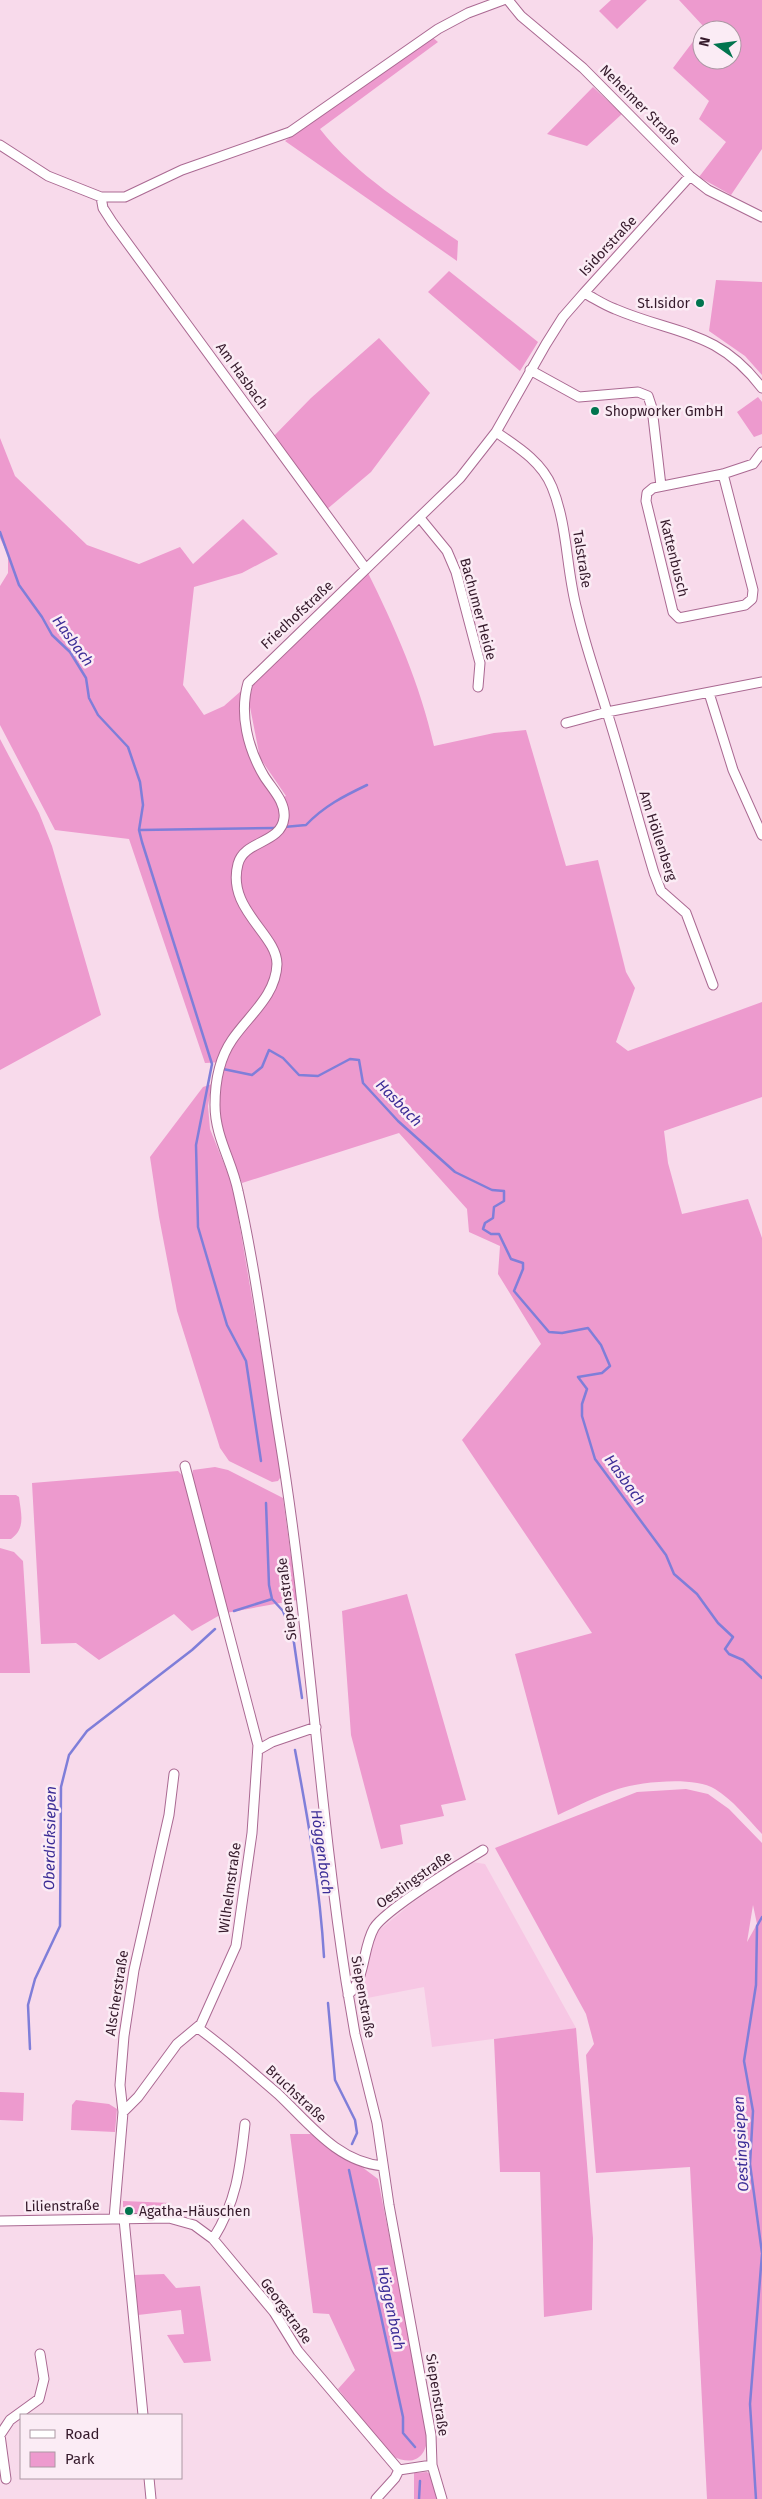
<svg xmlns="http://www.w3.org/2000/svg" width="762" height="2499" viewBox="0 0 762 2499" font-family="'Fira Sans',sans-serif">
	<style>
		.built { fill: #f7c7e4 }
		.green { fill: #ed9ace; fill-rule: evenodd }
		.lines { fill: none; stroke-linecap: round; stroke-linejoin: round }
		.stream { stroke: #7f7ed9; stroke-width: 2.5 }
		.street-casing { stroke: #aa6992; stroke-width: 11 }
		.street { stroke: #fff; stroke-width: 9 }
		.poi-dot { fill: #01744e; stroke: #fbecf5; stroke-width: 2 }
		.labels { text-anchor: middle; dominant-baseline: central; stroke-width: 5; stroke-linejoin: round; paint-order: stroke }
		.street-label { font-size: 14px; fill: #351a2b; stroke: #fbecf5 }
		.poi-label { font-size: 14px; fill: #351a2b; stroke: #fbecf5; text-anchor: start }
		.water-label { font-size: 15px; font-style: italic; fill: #3c2d97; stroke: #fbecf5 }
	</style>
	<rect width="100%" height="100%" fill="#f8daeb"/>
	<!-- built -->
	<path class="built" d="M472,1862L485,1864L576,2028L432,2047L424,1987L357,2000L371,1948L378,1931L412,1903Z"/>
	<!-- green -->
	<path class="green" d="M611,0H647L617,29L599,11Z
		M679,0H762V149L731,195L699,177L726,142L699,119L709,101L673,68L704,27ZM702,30H732V60H702Z
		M432,37L438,42L320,129C357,176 409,207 458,241L457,261L285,141Z
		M593,87L622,114L587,146L547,134Z
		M449,271L538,342L520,371L428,292Z
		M716,280L762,282V375L745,356L709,331Z
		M379,338L430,393L371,472L326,510L269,441L311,398Z
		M758,397L762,402V434L754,437L737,412Z
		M0,438L15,476L87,545L139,564L180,547L193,564L243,519L278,554L242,573L194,587L183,685L204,715L224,706L241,691C237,733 252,768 277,800L286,796L260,758L249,702L254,680L367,571C395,627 420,684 434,746L494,733L526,730L566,866L598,860L626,972L635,988L616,1042L628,1051L762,1002V1097L664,1131L668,1163L682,1214L748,1199L762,1238V1834C747,1818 733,1800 715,1789C693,1776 641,1782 618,1789C597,1796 577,1806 558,1815L515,1654L592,1633L462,1440L541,1344L498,1274L500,1246L469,1232L467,1209L399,1133L242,1183C224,1138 210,1112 224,1062L205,1063L129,839L55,830L0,725V586L8,573V555L0,538Z
		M0,739L39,813L52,846L101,1015L0,1070Z
		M212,1084L208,1106L210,1129L233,1186L282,1475L278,1481L272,1482L229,1461L220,1448L177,1311L159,1217L150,1157L203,1087Z
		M215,1467L228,1470L283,1498L297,1600L226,1613L192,1477L193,1470Z
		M178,1471L183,1476L220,1615L192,1631L174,1614L99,1660L76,1643L41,1644L32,1483Z
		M0,1495H16L19,1497C21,1514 26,1528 11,1539H0Z
		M0,1548L14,1552L23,1561L30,1673H0Z
		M407,1594L466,1800L441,1805L444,1816L400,1825L403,1844L381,1849L351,1735L342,1611Z
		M686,1789L708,1794L729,1809L762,1843V2499H707L690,2167L596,2173L586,2055L594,2044L586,2014L495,1848L637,1792ZM753,1905L757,1924L747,1942Z
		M576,2028L593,2238L592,2310L544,2317L540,2172H500L494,2039Z
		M0,2092L24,2093L23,2121L0,2120Z
		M76,2100L109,2104L117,2109L115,2132L71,2130L72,2105Z
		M290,2134H311L338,2154L358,2164L378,2179L428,2433C427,2458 414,2467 392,2456L338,2389L355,2370L329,2314L313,2313Z
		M123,2201L171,2203L169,2212L135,2213L131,2208L123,2207Z
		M164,2274L176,2288L200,2286L211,2361L184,2363L167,2335L184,2334L181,2310L138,2315L135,2275Z
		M427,2472L432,2476L438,2499H414V2473Z"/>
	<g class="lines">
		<!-- stream -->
		<path class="stream" d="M0,532L19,585L42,617L52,635L70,652L86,678L89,698L98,715L128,747L140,782L143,805L139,830L142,842L212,1064L196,1145L198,1227L227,1325L246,1361L261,1461
			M284,827L306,825C324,806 344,796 367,785
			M140,830L276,828
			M223,1069L252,1075L262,1067L269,1050L283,1058L299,1075L318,1076L350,1059L359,1060L363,1083L398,1121L455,1172L492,1190L504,1191V1201L494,1207L493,1218L485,1223L483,1229L491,1234H499L511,1259L523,1263V1269L514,1291L549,1332L562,1333L588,1328L601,1345L610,1366L602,1373L578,1377L587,1389L582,1404V1416L595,1459L666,1555L674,1574L697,1594L718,1623L733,1637L725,1649L729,1654L743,1660L762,1678
			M266,1503L269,1585L272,1599L283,1611L293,1636L302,1698
			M234,1611L272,1599
			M295,1750C308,1819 320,1887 324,1957
			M762,1917L757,1926L756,1985L744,2061L753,2111L750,2164L762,2253
			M328,2003L335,2080L355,2120L357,2133L352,2144
			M30,2049L28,2005L35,1979L60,1926L61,1787L69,1755L87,1731L192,1650L215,1629
			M349,2170L403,2417V2433L415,2447
			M419,2499L420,2481
			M756,2499L750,2404L762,2254"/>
		<!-- street casing -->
		<g class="street-casing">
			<path id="street" d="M508,0L521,16L583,68L690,176L708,190L762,217
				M0,145L48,176L101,197H125L182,170L290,132L438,29L468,13L503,0
				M690,176L584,293C594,298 604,305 615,309C676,335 717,329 762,388
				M101,197L103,208L112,222L366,569
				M530,370L579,397L638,392L648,396L652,408L661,486
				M496,432C518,447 542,462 552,487C568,526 566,570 577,610C585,645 597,678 607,712C624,766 638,820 654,873L661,891L686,913L713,985
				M723,474L753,590L752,599L745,605L679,618L673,612L646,501L647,493L653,488L723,474L753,464L762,452
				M420,518L447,551L456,572L480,663L478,687
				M709,693L733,770L762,835
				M566,723L607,712L762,682
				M258,1750L272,1742L316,1727
				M348,1995C366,1979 362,1949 374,1928C385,1910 461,1863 483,1850
				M198,2028C226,2048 252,2072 278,2094C309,2123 337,2162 383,2166
				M123,2112L138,2097L177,2044L201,2024L236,1946L252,1833L258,1745L185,1466
				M114,2219L123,2112L120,2085L124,2036L134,1970L169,1815L174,1774
				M124,2219L143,2415
				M0,2221L169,2218L194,2225L213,2239L274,2312L298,2351L399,2470
				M213,2239C237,2201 240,2168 245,2124
				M0,2435L10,2420L39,2399L44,2379L40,2354
				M0,2435L6,2479
				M399,2470L432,2465
				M149,2478L151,2499
				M376,2499L395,2478L399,2470
				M442,2499L432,2465L431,2435L389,2205L377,2123L355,2034L346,1981C318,1800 309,1616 279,1435C266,1354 256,1271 238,1191C232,1161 215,1137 215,1105C215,1083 219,1059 232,1040C248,1016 276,996 277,964C277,934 226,909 238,864C244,840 281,844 284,818C286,802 272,789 264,776C248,749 239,714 248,683L460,478L496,432L546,344L563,317L584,293"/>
		</g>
		<!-- street -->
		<use href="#street" class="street"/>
	</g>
	<!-- markers -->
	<g class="poi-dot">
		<circle cx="700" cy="303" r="5"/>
		<circle cx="595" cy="411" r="5"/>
		<circle cx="129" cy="2211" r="5"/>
	</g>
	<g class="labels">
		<!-- street labels -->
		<g class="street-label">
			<text transform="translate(640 105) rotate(45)">Neheimer Straße</text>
			<text transform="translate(608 246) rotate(-47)">Isidorstraße</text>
			<text transform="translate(242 376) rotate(54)">Am Hasbach</text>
			<text transform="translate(674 558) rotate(76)">Kattenbusch</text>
			<text transform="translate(582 559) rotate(81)">Talstraße</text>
			<text transform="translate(478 609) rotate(75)">Bachumer Heide</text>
			<text transform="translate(297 615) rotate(-43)">Friedhofstraße</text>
			<text transform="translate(658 836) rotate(72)">Am Höllenberg</text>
			<text transform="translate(287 1599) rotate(-97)">Siepenstraße</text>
			<text transform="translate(414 1880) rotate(-35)">Oestingstraße</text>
			<text transform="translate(230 1888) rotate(-82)">Wilhelmstraße</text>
			<text transform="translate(117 1993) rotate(-81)">Alscherstraße</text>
			<text transform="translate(363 1997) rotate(80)">Siepenstraße</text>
			<text transform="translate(296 2094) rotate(43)">Bruchstraße</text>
			<text transform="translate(62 2206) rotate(-1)">Lilienstraße</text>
			<text transform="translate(286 2311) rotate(54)">Georgstraße</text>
			<text transform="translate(437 2395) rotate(81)">Siepenstraße</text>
		</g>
		<!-- poi labels -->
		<g class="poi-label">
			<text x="690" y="303" text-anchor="end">St.Isidor</text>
			<text x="605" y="411">Shopworker GmbH</text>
			<text x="139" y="2211">Agatha-Häuschen</text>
		</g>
		<!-- water labels -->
		<g class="water-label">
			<text transform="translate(73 641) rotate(54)">Hasbach</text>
			<text transform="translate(399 1103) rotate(46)">Hasbach</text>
			<text transform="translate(625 1480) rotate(54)">Hasbach</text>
			<text transform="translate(50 1838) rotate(-89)">Oberdicksiepen</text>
			<text transform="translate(322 1852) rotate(82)">Höggenbach</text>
			<text transform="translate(741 2144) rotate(-93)">Oestingsiepen</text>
			<text transform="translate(391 2308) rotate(78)">Höggenbach</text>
		</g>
	</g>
	<!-- legend -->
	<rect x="20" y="2414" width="162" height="65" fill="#fbecf5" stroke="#ac98a4"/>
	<rect x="30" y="2430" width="25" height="8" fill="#ffffff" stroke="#ac98a4"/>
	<text x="65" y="2439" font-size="15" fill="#351a2b">Road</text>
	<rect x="30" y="2452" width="25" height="15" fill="#ed9ace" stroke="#ac98a4"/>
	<text x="65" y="2464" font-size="15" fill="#351a2b">Park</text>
	<!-- north arrow -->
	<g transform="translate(717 45) rotate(284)"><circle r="24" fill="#fbecf5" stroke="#ac98a4"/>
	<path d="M0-4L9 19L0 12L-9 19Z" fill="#01744e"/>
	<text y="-8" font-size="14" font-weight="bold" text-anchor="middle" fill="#351a2b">N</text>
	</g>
</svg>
